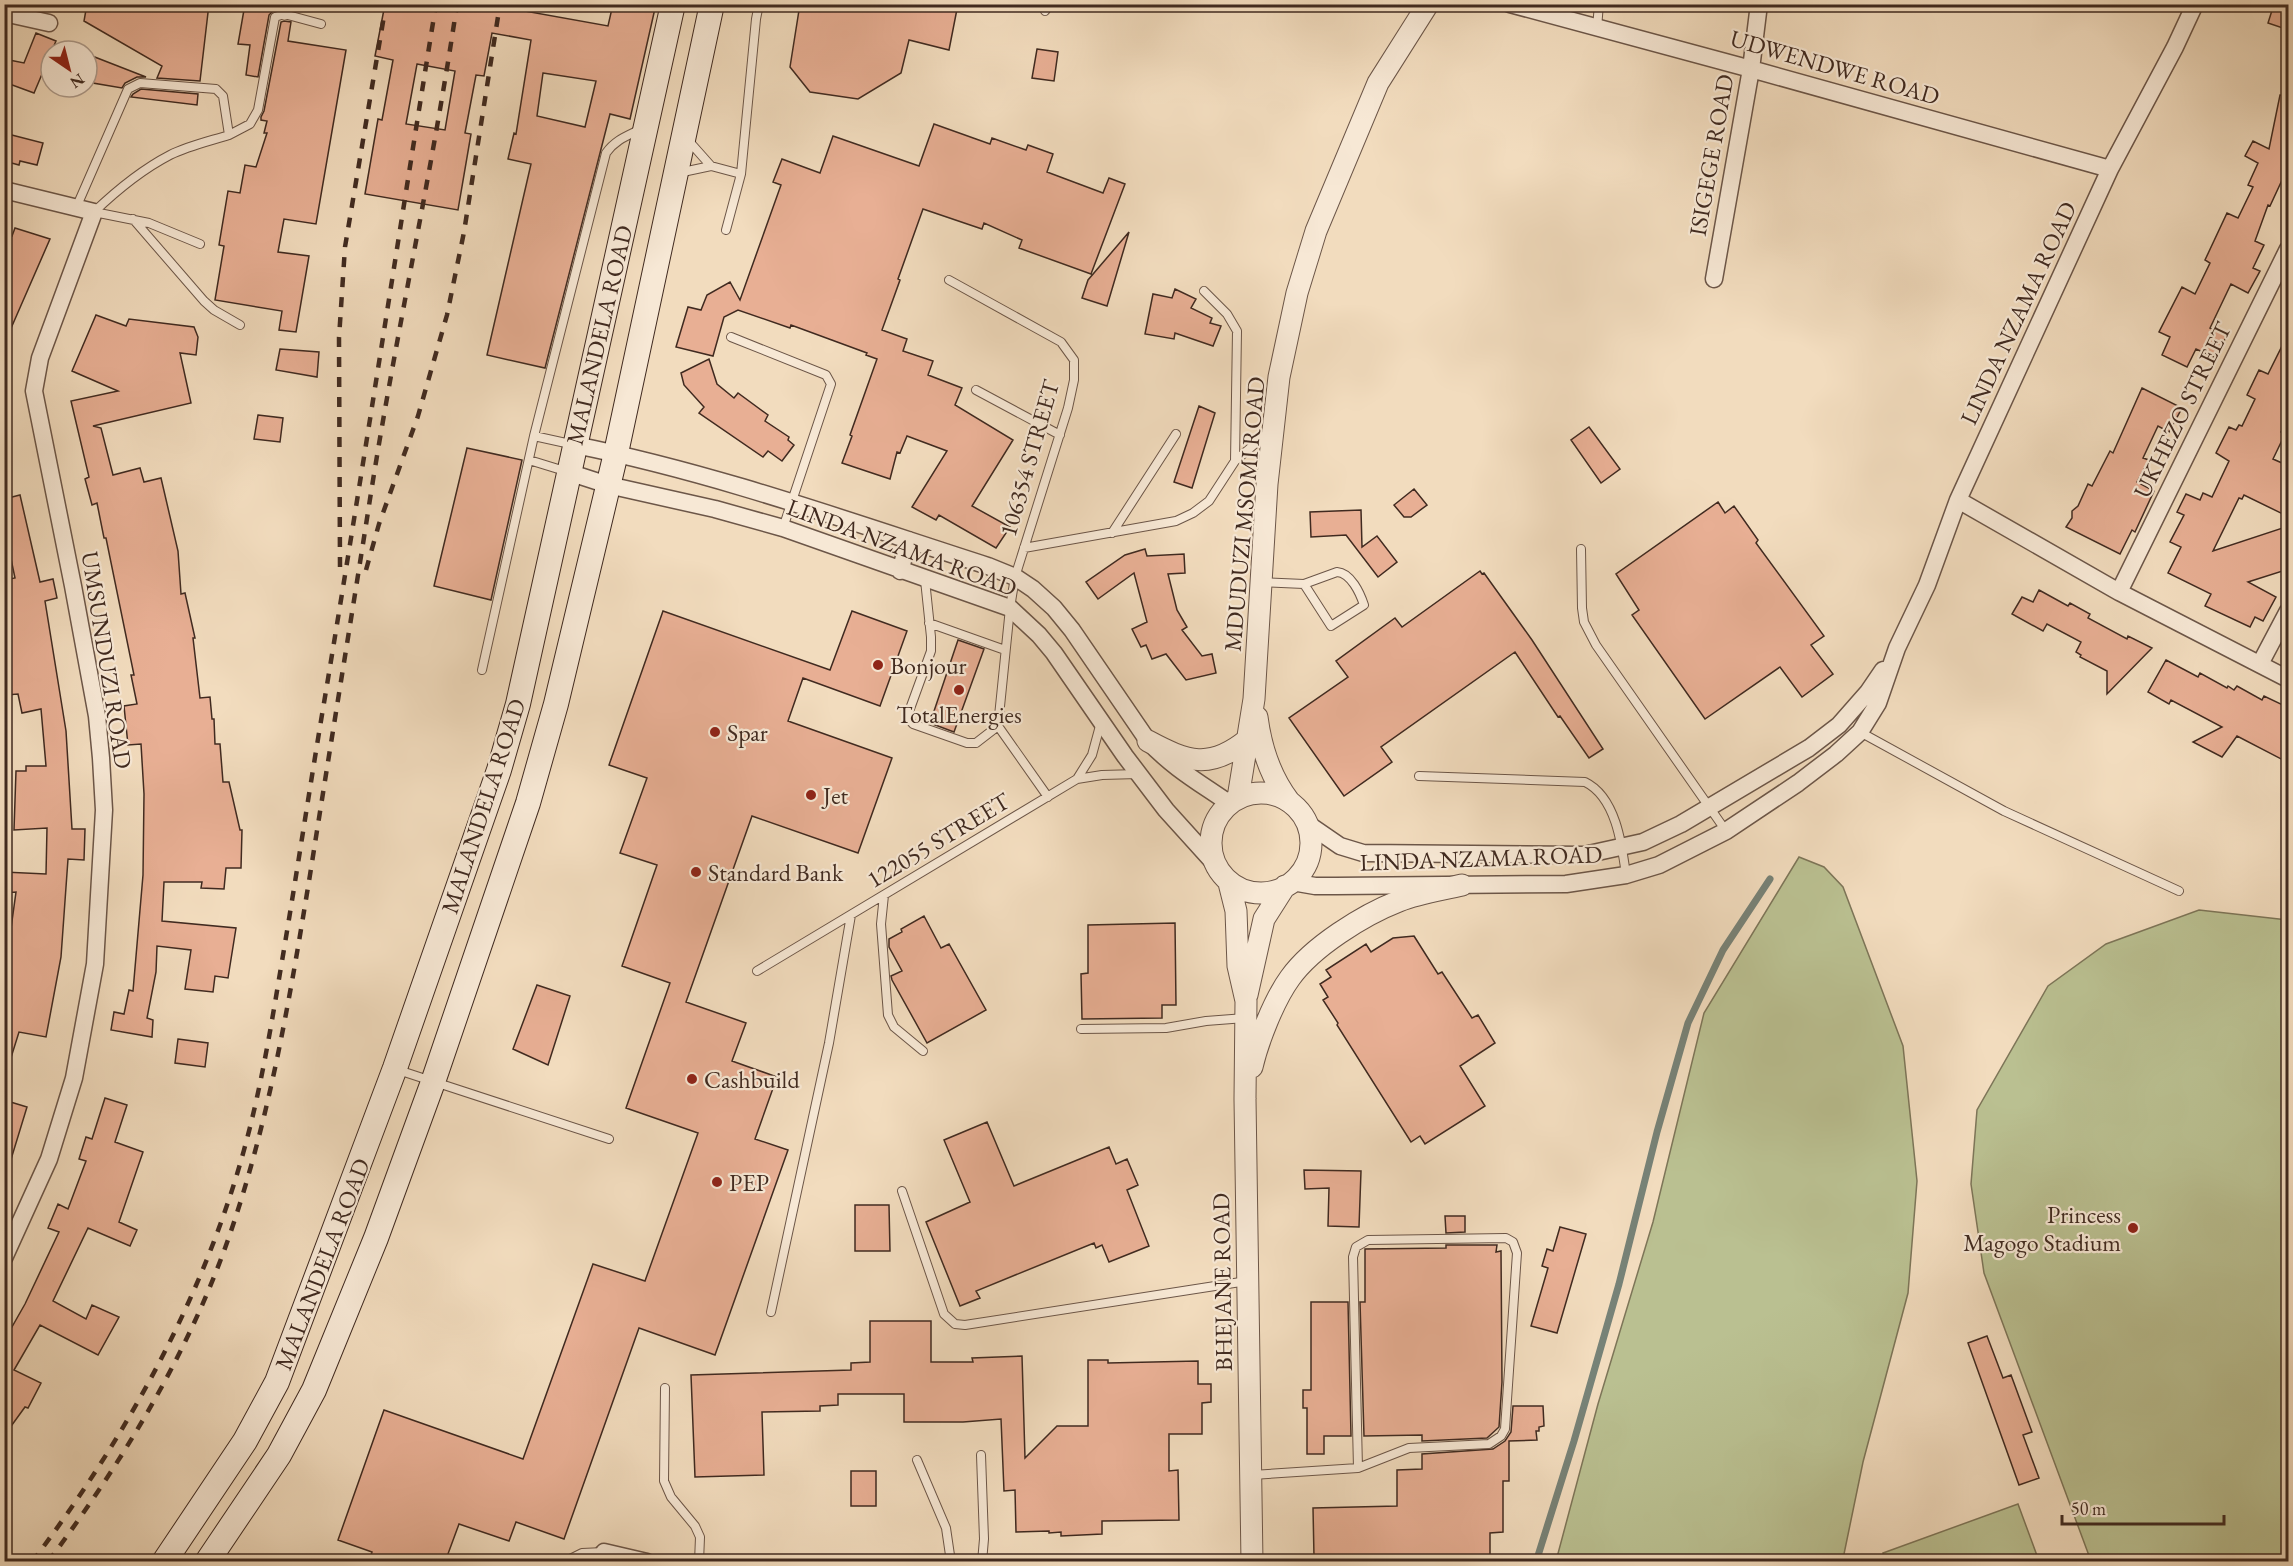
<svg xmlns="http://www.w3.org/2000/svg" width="2293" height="1566" viewBox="0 0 2293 1566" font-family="'EB Garamond',serif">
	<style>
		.green { fill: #bac091; stroke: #7d7558; stroke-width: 1.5 }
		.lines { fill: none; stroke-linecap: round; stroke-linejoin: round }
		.stream { stroke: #778277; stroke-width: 7 }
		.building { fill: #e8af94; stroke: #402a20; stroke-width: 1.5; fill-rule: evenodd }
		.service-casing { stroke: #6c5648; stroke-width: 10 }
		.minor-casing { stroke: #6c5648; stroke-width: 19 }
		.tertiary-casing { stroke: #6c5648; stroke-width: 23 }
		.secondary-casing { stroke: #402a20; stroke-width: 26 }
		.service { stroke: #f7e8d5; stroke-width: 8 }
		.minor { stroke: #f7e8d5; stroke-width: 16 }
		.tertiary { stroke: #f7e8d5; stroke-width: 21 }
		.secondary { stroke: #f7e8d5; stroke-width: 24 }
		.rail { stroke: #402a20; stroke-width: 4.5; stroke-dasharray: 10 10; stroke-linecap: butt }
		.poi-dot { fill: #8f2418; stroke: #f7e8d5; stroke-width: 2 }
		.labels { text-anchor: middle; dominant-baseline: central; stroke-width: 4.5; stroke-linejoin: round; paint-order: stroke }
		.street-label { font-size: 24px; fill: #402a20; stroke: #f7e8d5 }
		.poi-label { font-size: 24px; fill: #402a20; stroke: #f7e8d5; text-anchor: start }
	</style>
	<rect width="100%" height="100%" fill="#f2dcbe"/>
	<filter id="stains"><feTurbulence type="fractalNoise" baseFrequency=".00333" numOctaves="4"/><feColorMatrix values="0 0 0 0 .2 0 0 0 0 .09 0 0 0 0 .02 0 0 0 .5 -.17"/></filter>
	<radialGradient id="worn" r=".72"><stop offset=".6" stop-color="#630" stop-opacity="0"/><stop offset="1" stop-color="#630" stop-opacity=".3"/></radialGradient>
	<!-- green -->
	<path class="green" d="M1799,857L1824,867L1843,887L1903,1046L1917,1181L1908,1293L1863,1462L1844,1554L1845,1561H1556L1598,1404L1653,1222L1704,1013Z
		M2199,910L2288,920V1561H2091L1984,1273L1971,1184L1977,1110L2048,986L2106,944Z
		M2018,1504L2039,1561H1886L1883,1553Z"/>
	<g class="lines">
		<!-- stream -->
		<path class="stream" d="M1536,1562L1574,1441L1619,1284L1657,1132L1688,1023L1723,950L1770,879"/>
	</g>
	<!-- building -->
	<path class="building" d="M87,4H209L200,81L157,78L162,66L84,21Z
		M245,4H289L288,9L273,11L269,15L258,77L246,75L250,45L238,44Z
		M385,4H497V6L608,26L613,4H656L630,119L610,114L545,368L487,355L531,164L508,159L514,133L516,134L531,40L492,33L484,76L476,75L465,133L471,134L458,210L365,194L378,119L382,120L393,60L375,56ZM417,64L455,71L445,130L406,124ZM543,73L596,81L585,127L537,116Z
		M800,4H958L949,50L909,40L901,73L858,99L810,92L790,67Z
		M2274,4H2289V30L2268,23Z
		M284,21L291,22L288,41L346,50L316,224L284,219L278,252L309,256L296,332L279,330L282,311L215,300L224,246L219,245L228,191L240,193L245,165L256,167L267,133H264L267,121L261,120V117L264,111L281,22Z
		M36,33L56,41L34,93L4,82V59L24,63Z
		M1037,49L1058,52L1054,81L1032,78Z
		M87,54L146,77H137L125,83L122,88L87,82Z
		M141,89L198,94L197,105L131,97L133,94Z
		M2280,95L2289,96V181L2283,178L2270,206L2268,205L2255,241L2264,245L2253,268L2260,271L2248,293L2231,284L2210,328L2227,335L2216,358L2196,349L2187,367L2162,355L2170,337L2159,332L2182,287L2195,294L2210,263L2205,260L2227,213L2238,218L2253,187L2248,185L2258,163L2245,156L2253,141L2269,149Z
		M934,124L990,144L992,138L1026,150L1028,145L1053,154L1047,172L1103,193L1109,178L1125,184L1091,274L1019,248L1022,240L984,223L982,229L923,209L898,279L900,280L882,330L907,339L903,351L933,361L928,375L962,388L955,405L1013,440L972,506L1010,527L996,548L939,515L936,520L912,507L947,451L907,436L900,453L897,452L890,479L842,463L852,436L850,435L877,359L866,355L867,353L791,325L790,328L738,310L724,317L713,356L676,347L688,307L701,310L707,295L730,282L740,300L781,185L773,182L782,159L820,173L833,136L919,166Z
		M4,133L43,143L37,165L20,161L19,165L4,161Z
		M15,228L50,239L5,342L4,233L12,236Z
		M1129,232L1107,306L1082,298L1088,280Z
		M1175,289L1196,299L1191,308L1212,318L1210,323L1221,326L1213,346L1175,333L1174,339L1145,334L1153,294L1172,298Z
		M96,315L126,326L129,319L194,327L198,337L196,355L180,353L191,403L93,426L101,428L113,475L140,468L144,482L161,478L178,551L181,594L185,593L195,638H193L200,698L210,697L212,719H214L215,744H220L223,782H229L240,830H242L241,868H226L224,889L201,888L202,882H164L162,921L236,928L228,978L215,976L213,992L185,989L191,950L157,946L156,972L147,1018L153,1020L152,1037L111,1030L114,1012L124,1014L129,990L133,991L143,875L144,794L141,744L128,745L124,706L137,704L131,675H134L106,538H104L97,503L92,505L85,479L89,477L71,401L118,391L72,371Z
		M2289,332V417L2281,432L2285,434L2273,459L2289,466V517L2244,495L2242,499L2239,498L2213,551L2289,526V569L2248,582L2276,597L2263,621L2255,617L2250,627L2205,606L2211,594L2168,573L2181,547L2170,542L2184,515L2177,512L2186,494L2200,500L2203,493L2212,497L2229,461L2216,453L2229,427L2236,430L2239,425L2242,426L2255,399L2247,395L2259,370L2268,374Z
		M280,349L319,352L317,377L276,370Z
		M709,359L717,384L734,398L738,393L768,415L765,421L789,437L788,440L794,445L782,461L768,451L763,457L699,413L704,407L684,385L681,373Z
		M2142,388L2182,408L2169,432L2158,426L2143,458L2149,460L2137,482L2154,491L2135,532L2132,530L2120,554L2066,527L2072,518V511L2078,506L2088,484L2092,486L2110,451L2113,453Z
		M1199,406L1215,413L1192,488L1174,482Z
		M258,415L283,418L280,442L254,439Z
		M1589,427L1620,469L1601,483L1571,440Z
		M467,448L522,460L491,600L434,586Z
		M1414,489L1427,505L1411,517H1404L1394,505Z
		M20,495L40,582L53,579L57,598L45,601L66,731L72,829H85L84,860L68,859L61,957L46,1037L19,1032L9,1064H4V957H7L16,892L4,893V872L46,874L47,828L14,830L16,771H26V766H46L41,709L22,713L18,694L6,695L4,580L15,578L4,526V499Z
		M1718,502L1725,513L1734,506L1758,540L1756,543L1824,636L1811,645L1833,674L1802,697L1780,667L1705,719L1632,615L1639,610L1616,574Z
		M1361,510L1362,547L1377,536L1397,562L1378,577L1346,535L1311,537L1310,512Z
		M1145,549L1147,556L1184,554L1185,573L1168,574L1177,610L1187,627L1182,630L1202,656L1212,654L1216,673L1186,680L1166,654L1152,659L1146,645L1141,647L1132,629L1147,622L1134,573L1098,599L1086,582L1125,555Z
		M1480,571L1482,574L1484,573L1532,640L1603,749L1589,758L1560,716L1558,717L1515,652L1381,747L1392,762L1344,796L1289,718L1348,677L1336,661L1395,618L1402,627Z
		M2039,590L2068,606L2070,603L2090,614L2088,618L2127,639L2128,636L2152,648L2107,694V671L2080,657L2081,655L2076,652L2081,642L2047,624L2043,631L2012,614L2022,597L2033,602Z
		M663,611L830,670L852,611L907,631L880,706L803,678L788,721L892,758L858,853L752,816L686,1002L746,1023L732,1061L777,1077L755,1139L788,1150L715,1355L639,1328L564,1539L516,1522L509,1541L459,1524L445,1562H369L372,1552L338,1540L384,1410L523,1459L593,1264L645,1281L698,1133L626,1108L670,983L622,966L657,865L620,853L647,778L609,765Z
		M958,640L984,649L954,732L930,723Z
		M2166,660L2198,677L2200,673L2227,688L2228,686L2234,690L2237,686L2262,700L2264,696L2289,708V763L2237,736L2222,757L2193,742L2222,727L2171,700L2169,704L2148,692Z
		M924,916L941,948L949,944L986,1010L927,1043L892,980L891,976L902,971L889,947V939L902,932L901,929Z
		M1175,923L1176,1005H1162V1018L1082,1019L1081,974L1088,973V925Z
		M1414,936L1438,974L1442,972L1472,1018L1478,1015L1495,1043L1460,1066L1485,1106L1425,1144L1420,1136L1411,1142L1337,1025L1338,1023L1323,1000L1328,997L1320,984L1331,977L1326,970L1366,944L1371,952L1393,938Z
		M537,985L570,996L548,1065L513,1049Z
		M178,1039L208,1043L205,1067L175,1063Z
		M105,1098L127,1105L115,1142L143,1152L119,1222L137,1230L130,1246L88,1228L53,1301L86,1319L92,1305L119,1317L98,1355L40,1325L14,1370L41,1383L28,1408L25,1407L4,1436V1341L25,1304L59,1232L48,1228L58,1204L68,1209L86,1161L79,1159L86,1137L92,1139Z
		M4,1100L27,1107L9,1166L4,1165Z
		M987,1122L1014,1186L1109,1147L1116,1164L1127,1159L1138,1185L1127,1190L1149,1246L1109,1262L1102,1245L1096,1248L1094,1243L976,1291L980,1298L960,1306L926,1222L970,1202L944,1140Z
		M1304,1170L1361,1171L1359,1227L1328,1226L1329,1188L1305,1189Z
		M855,1205H889L890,1251H855Z
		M1445,1216H1465V1232L1446,1233Z
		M1560,1227L1586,1234L1557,1333L1531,1326L1548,1268L1542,1266L1547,1249L1553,1251Z
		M1446,1245H1497L1496,1252L1501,1251L1502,1382L1499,1427L1487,1438L1422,1441V1435L1364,1436L1360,1302H1365V1249L1446,1248Z
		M1311,1302H1348L1351,1436H1324V1454H1307V1408H1303V1390H1311Z
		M870,1321H931V1362H973L972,1358L1022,1356L1025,1458L1057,1426H1088V1360H1108V1363L1198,1361V1384H1211V1402L1202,1403V1434H1169V1471L1178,1470L1179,1520L1102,1521V1534L1061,1536V1532L1049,1533V1531L1016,1532L1015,1490L1004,1491L1001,1419L963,1422H904V1394H838V1405L820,1406V1411L762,1412L764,1475L695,1477L691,1375L851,1370V1363L870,1362Z
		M1987,1336L2003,1378L2011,1375L2032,1432L2023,1435L2039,1478L2019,1485L1968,1343Z
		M1513,1406H1543L1544,1426L1539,1427V1431H1536L1537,1440L1509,1441V1481H1503V1532L1490,1533V1562H1388V1556L1314,1557L1313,1508L1397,1506V1470L1422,1469V1454L1493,1449L1505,1441L1511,1432Z
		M851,1471H876V1506H851Z"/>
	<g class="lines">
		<!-- service casing -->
		<g class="service-casing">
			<path id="service" d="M1045,11L1050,4
				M1597,28L1599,4
				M229,135L250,124L258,110L275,17L284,14L321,24
				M687,139L711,166
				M678,173L711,166L741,174L756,19L759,4
				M76,208L128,89L140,83L216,89L223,96L229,135C210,141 188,146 170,155C143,169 117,190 94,212
				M94,212L149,223L200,244
				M133,219L204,301L214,310L240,325
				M726,230L741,174
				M1204,291L1227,314L1237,331L1235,461
				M731,337L826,375L831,384L783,528
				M976,390L1060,435
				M534,436L575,445
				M529,460L568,472
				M1112,533L1176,434
				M1024,548L1176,521L1193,513L1209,501L1235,461L1270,431
				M1581,549L1582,608L1584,622L1596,645L1726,831
				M925,580L931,637V651L907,717L913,724L967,743H976L998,726L1010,608L1015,577L1068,408L1074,380V360L1061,342L949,280
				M1262,582L1304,584L1337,572C1351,573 1360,593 1364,605L1331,626L1304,584
				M929,623L1005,650
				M482,670L534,436L606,153C615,140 627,136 641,129
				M998,726L1048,797
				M1860,732L2004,811L2179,891
				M1419,776L1585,782C1616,797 1622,845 1626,875
				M1077,779L1092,755L1101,722
				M884,895L881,924L888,1015L894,1027L923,1051
				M757,971L1077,779L1102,775L1138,774
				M1081,1029L1166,1028L1206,1021L1245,1018
				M395,1069L609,1139
				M902,1191L944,1314L955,1324L965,1325L1247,1281
				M771,1312L829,1043L851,915
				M665,1388L664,1481L671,1497L695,1526L700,1537L699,1562
				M981,1455L984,1539L982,1562
				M917,1460L946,1528L951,1562
				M1252,1475L1358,1468L1409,1448L1489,1444L1501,1436L1505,1429L1517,1253L1513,1242L1506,1238L1368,1240L1356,1247L1353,1257L1358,1468
				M564,1562L582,1553L604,1552"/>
		</g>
		<!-- minor casing -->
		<g class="minor-casing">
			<path id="minor" d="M1510,4L1751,69L2110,169
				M4,13L49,23
				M4,190L94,212L40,358L34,391L73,586L97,716L101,758L104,810L95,964L74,1078L49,1159L4,1258
				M1714,279L1751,69L1759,4
				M575,445C715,473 851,522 988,566L1015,577L1033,589L1054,608L1072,630L1148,741C1173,768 1200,783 1230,804
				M568,472L608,485L715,509L783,528L1010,608L1039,635L1054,653L1125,756L1166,810L1213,862
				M1958,500L2119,592L2288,679
				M900,571L909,540
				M2119,592L2288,249
				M2260,664L2288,611
				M1308,824L1340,846L1363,853L1584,855L1643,842L1681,824L1809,748L1839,725L1868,692L1883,670
				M1292,882L1315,886H1336L1566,884L1626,875L1659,865L1726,831L1798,783L1836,754L1860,732L1878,703L1897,648L1927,585L1958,500L2110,169L2175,47L2195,4
				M604,1552L647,1562"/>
		</g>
		<!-- tertiary casing -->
		<g class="tertiary-casing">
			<path id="tertiary" d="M1257,717C1261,748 1270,776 1289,801
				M1148,741C1187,762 1210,770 1247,740
				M1211 843a50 50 0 1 1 100 0a50 50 0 1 1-100 0Z
				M1238,798L1254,699L1267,484L1279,377L1297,293L1316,231L1378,83L1428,4
				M1229,883L1236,911L1238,966L1246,1001L1245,1099L1252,1562
				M1247,995L1264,919L1285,886
				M1252,1067C1258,1041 1274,1000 1290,978C1312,947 1363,915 1399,901C1419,893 1441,890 1462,885"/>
		</g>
		<!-- secondary casing -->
		<g class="secondary-casing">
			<path id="secondary" d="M164,1562L245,1441L277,1382L395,1068L499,770L518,704L673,4
				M207,1562L279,1455L314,1390L376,1238L433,1082L528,803L556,704L616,453L712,4"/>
		</g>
		<!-- service -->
		<use href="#service" class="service"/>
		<!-- minor -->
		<use href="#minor" class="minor"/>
		<!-- tertiary -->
		<use href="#tertiary" class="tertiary"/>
		<!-- secondary -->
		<use href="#secondary" class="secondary"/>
		<!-- rail -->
		<path class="rail" d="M340,567L339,338L345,247L386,4
			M366,570L379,524L418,416L447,315L464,232L500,4
			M32,1562C125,1439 203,1299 244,1150C260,1092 270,1033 280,973C296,879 310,785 326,691C364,462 399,233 436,4
			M48,1562C123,1461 189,1353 230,1234C270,1117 290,997 310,875C329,754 349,633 368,512C394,342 432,174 457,4"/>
	</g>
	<!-- markers -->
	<g class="poi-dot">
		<circle cx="878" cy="665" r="6"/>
		<circle cx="959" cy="690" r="6"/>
		<circle cx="715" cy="732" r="6"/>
		<circle cx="811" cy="795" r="6"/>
		<circle cx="696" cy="872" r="6"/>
		<circle cx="692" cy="1079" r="6"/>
		<circle cx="717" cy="1182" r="6"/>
		<circle cx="2133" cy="1228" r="6"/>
	</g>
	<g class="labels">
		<!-- street labels -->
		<g class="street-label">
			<text transform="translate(1835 67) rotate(16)">UDWENDWE ROAD</text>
			<text transform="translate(1711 155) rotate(-80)">ISIGEGE ROAD</text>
			<text transform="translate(2018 313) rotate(-65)">LINDA NZAMA ROAD</text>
			<text transform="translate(599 335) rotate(-77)">MALANDELA ROAD</text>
			<text transform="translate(2182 410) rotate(-64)">UKHEZO STREET</text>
			<text transform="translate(1029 458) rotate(-74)">106354 STREET</text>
			<text transform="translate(1244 514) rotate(-85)">MDUDUZI MSOMI ROAD</text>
			<text transform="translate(902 547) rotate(20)">LINDA NZAMA ROAD</text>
			<text transform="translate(107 660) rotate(81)">UMSUNDUZI ROAD</text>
			<text transform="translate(483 806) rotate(-72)">MALANDELA ROAD</text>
			<text transform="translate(938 840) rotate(-31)">122055 STREET</text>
			<text transform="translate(1481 858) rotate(-2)">LINDA NZAMA ROAD</text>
			<text transform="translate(322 1264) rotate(-69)">MALANDELA ROAD</text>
			<text transform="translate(1222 1282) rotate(-91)">BHEJANE ROAD</text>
		</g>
		<!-- poi labels -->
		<g class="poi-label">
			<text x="890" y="665">Bonjour</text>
			<text x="959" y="714" text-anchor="middle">TotalEnergies</text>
			<text x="727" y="732">Spar</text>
			<text x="823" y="795">Jet</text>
			<text x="708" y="872">Standard Bank</text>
			<text x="704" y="1079">Cashbuild</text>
			<text x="729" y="1182">PEP</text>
			<text x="2121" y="1214" text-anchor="end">Princess<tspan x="2121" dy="28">Magogo Stadium</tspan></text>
		</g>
	</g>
	<!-- margin -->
	<rect width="2293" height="1566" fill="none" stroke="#f2dcbe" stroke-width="24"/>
	<rect x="6" y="6" width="2281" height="1554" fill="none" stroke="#402a20" stroke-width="3"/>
	<rect x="12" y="12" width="2269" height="1542" fill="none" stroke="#402a20" stroke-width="1.5"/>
	<!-- north arrow -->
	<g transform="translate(69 69) rotate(145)"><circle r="28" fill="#f7e8d5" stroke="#ae9c8d" stroke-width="1.5"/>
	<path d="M0-4.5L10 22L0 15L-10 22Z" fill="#8f2418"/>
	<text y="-9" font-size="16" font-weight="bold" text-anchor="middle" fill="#402a20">N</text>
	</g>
	<!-- scale -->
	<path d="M2062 1515v9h162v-9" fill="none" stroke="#402a20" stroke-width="3"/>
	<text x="2071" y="1515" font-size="18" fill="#402a20" stroke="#f7e8d5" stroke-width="4.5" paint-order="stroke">50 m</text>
	<rect width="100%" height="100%" filter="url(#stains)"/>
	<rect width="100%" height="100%" fill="url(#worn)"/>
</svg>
